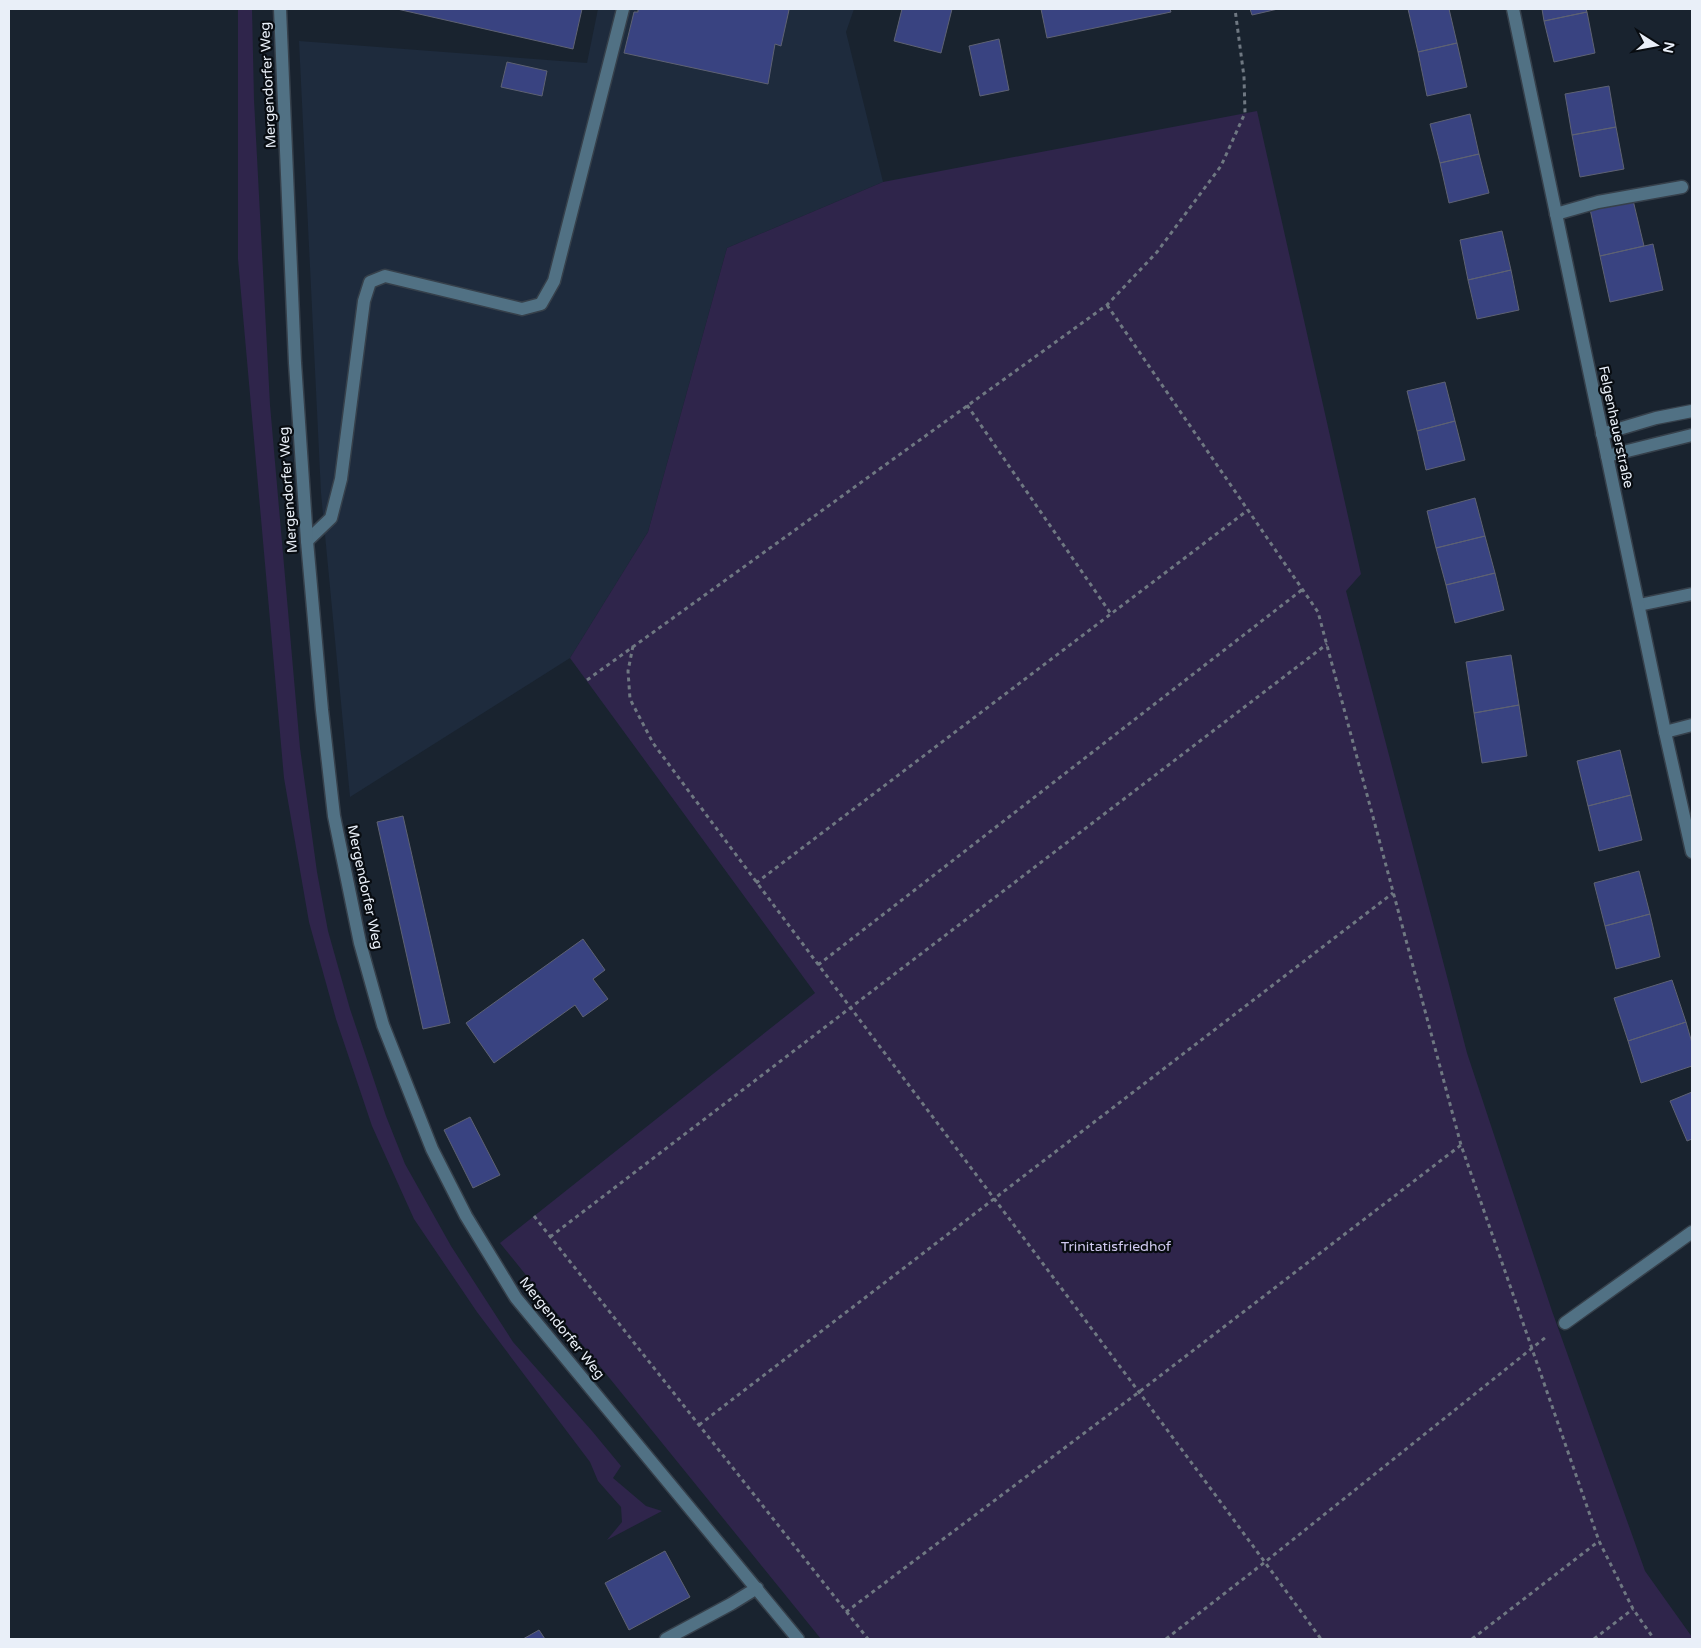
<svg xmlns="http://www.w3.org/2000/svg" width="1701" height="1648" viewBox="0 0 1701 1648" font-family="'Varela Round',sans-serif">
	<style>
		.built { fill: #1e2b3d }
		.green { fill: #2f254b }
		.building { fill: #394381; stroke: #5e6273 }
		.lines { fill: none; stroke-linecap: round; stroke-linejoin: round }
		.lane-casing { stroke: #36404b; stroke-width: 15 }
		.street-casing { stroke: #36404b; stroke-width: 15 }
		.path { stroke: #6f7882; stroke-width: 3; stroke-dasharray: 4 4; stroke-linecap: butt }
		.lane { stroke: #517184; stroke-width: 12 }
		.street { stroke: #517184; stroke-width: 12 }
		.labels { text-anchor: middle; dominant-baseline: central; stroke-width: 4.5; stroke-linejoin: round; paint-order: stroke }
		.street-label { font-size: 14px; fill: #e9eff8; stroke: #080c11 }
		.park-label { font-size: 14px; fill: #d1caf0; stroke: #080c11 }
	</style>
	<rect width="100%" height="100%" fill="#19232f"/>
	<!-- built -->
	<path class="built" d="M598,9H854L846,32L883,182L727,248L648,532L570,658L350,797L321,493L299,41L587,63Z"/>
	<!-- green -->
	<path class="green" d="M238,9H252L254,100L270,405L300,748L317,872L328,931L350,1009L386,1116L405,1164L451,1246L513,1342L592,1431L621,1466L613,1478L646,1506L662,1511L607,1540L622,1522L621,1507L598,1481L590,1462L477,1312L414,1219L372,1126L336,1019L309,922L284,778L238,259Z
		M1257,111L1361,574L1346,591L1467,1053L1552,1311L1645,1571L1692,1637V1639H821L500,1243L815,993L570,658L648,532L727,248L883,182Z"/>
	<!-- building -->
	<path class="building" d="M397,9H582L573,49Z
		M638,9H786L789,10L781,46L775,44L768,84L624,53L634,12H638Z
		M902,9H952L941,53L894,41Z
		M1041,9H1170L1171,12L1047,38Z
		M1250,9H1278L1252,15Z
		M1408,9H1449L1457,43L1418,52Z
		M1542,9H1586L1587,12L1544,21Z
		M1587,12L1595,53L1554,62L1544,21Z
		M999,39L1009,90L980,96L969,46Z
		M1457,43L1467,87L1427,96L1418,52Z
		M507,62L547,71L542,96L501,87Z
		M1609,86L1616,127L1572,135L1565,94Z
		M1470,114L1479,154L1440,163L1430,124Z
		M1616,127L1624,169L1580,177L1572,135Z
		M1479,154L1489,193L1449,203L1440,163Z
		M1633,200L1644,246L1600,256L1590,209Z
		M1502,231L1511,270L1468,280L1460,240Z
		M1653,244L1663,290L1610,302L1600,256Z
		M1511,270L1519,310L1477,319L1468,280Z
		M1445,382L1455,421L1417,431L1407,391Z
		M1455,421L1465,460L1426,470L1417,431Z
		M1475,498L1485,536L1436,548L1427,511Z
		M1485,536L1495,573L1446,585L1436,548Z
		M1495,573L1504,610L1455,623L1446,585Z
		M1511,655L1519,705L1474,713L1466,662Z
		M1519,705L1527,756L1482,763L1474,713Z
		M1620,750L1631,795L1588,806L1577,761Z
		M1631,795L1642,840L1599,851L1588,806Z
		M403,816L450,1023L423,1029L377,822Z
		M1639,871L1650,914L1605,926L1594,883Z
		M1650,914L1660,957L1616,969L1605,926Z
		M583,939L605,970L593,979L608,999L583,1017L575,1005L494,1063L466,1023Z
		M1672,980L1686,1022L1628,1041L1614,998Z
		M1686,1022L1692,1043V1066L1641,1083L1628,1041Z
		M1692,1092V1139L1687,1141L1670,1101Z
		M470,1117L500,1175L473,1188L444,1130Z
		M665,1551L690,1597L629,1630L605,1583Z
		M539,1630L545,1639H523Z"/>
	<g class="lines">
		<!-- lane casing -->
		<g class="lane-casing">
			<path id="lane" d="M1556,214L1598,202L1682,187
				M1602,434L1656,418L1692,411
				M1607,456L1692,435
				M307,541L331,518L341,479L364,301L370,282L385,276L522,309L541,304L554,281L623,9
				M1639,605L1692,594
				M1665,732L1692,725
				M1565,1323L1692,1232"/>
		</g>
		<!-- street casing -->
		<g class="street-casing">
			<path id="street" d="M280,9L295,363L307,541L322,710L334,816L360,943L383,1025L432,1149L466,1216L516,1298L798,1639
				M1513,9L1665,732L1692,852
				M666,1639L731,1604L757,1588"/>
		</g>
		<!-- path -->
		<path class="path" d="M1107,305L1318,612L1461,1145L1599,1541L1633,1609L1654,1639
			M967,405L1111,614
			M633,646L628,671L630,699L653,743C875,1043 1102,1338 1321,1639
			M587,680L1107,305L1157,252L1221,166L1245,113L1244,77L1235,9
			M756,883L1248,510
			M818,965L1303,589
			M534,1216L868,1639
			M550,1237L1327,644
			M699,1425L1393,893
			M846,1612L1139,1392L1461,1145
			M1166,1639L1265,1562L1546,1337
			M1472,1639L1599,1541
			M1594,1639L1633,1609"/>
		<!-- lane -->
		<use href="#lane" class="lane"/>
		<!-- street -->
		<use href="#street" class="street"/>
	</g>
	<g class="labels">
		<!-- street labels -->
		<g class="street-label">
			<text transform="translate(268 85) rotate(-93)">Mergendorfer Weg</text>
			<text transform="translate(1616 427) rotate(78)">Felgenhauerstraße</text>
			<text transform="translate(288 490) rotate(-94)">Mergendorfer Weg</text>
			<text transform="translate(365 887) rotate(78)">Mergendorfer Weg</text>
			<text transform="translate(562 1328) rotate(51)">Mergendorfer Weg</text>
		</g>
		<!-- park labels -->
		<g class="park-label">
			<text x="1116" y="1246">Trinitatisfriedhof</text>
		</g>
	</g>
	<!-- border -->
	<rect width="1701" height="1648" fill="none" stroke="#e9eff8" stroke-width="20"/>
	<!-- north arrow -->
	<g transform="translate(1656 45) rotate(101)" stroke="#080c11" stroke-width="4" paint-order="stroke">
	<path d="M0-4L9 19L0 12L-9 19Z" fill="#e9eff8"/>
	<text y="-8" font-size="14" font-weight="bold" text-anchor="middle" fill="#e9eff8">N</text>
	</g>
</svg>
